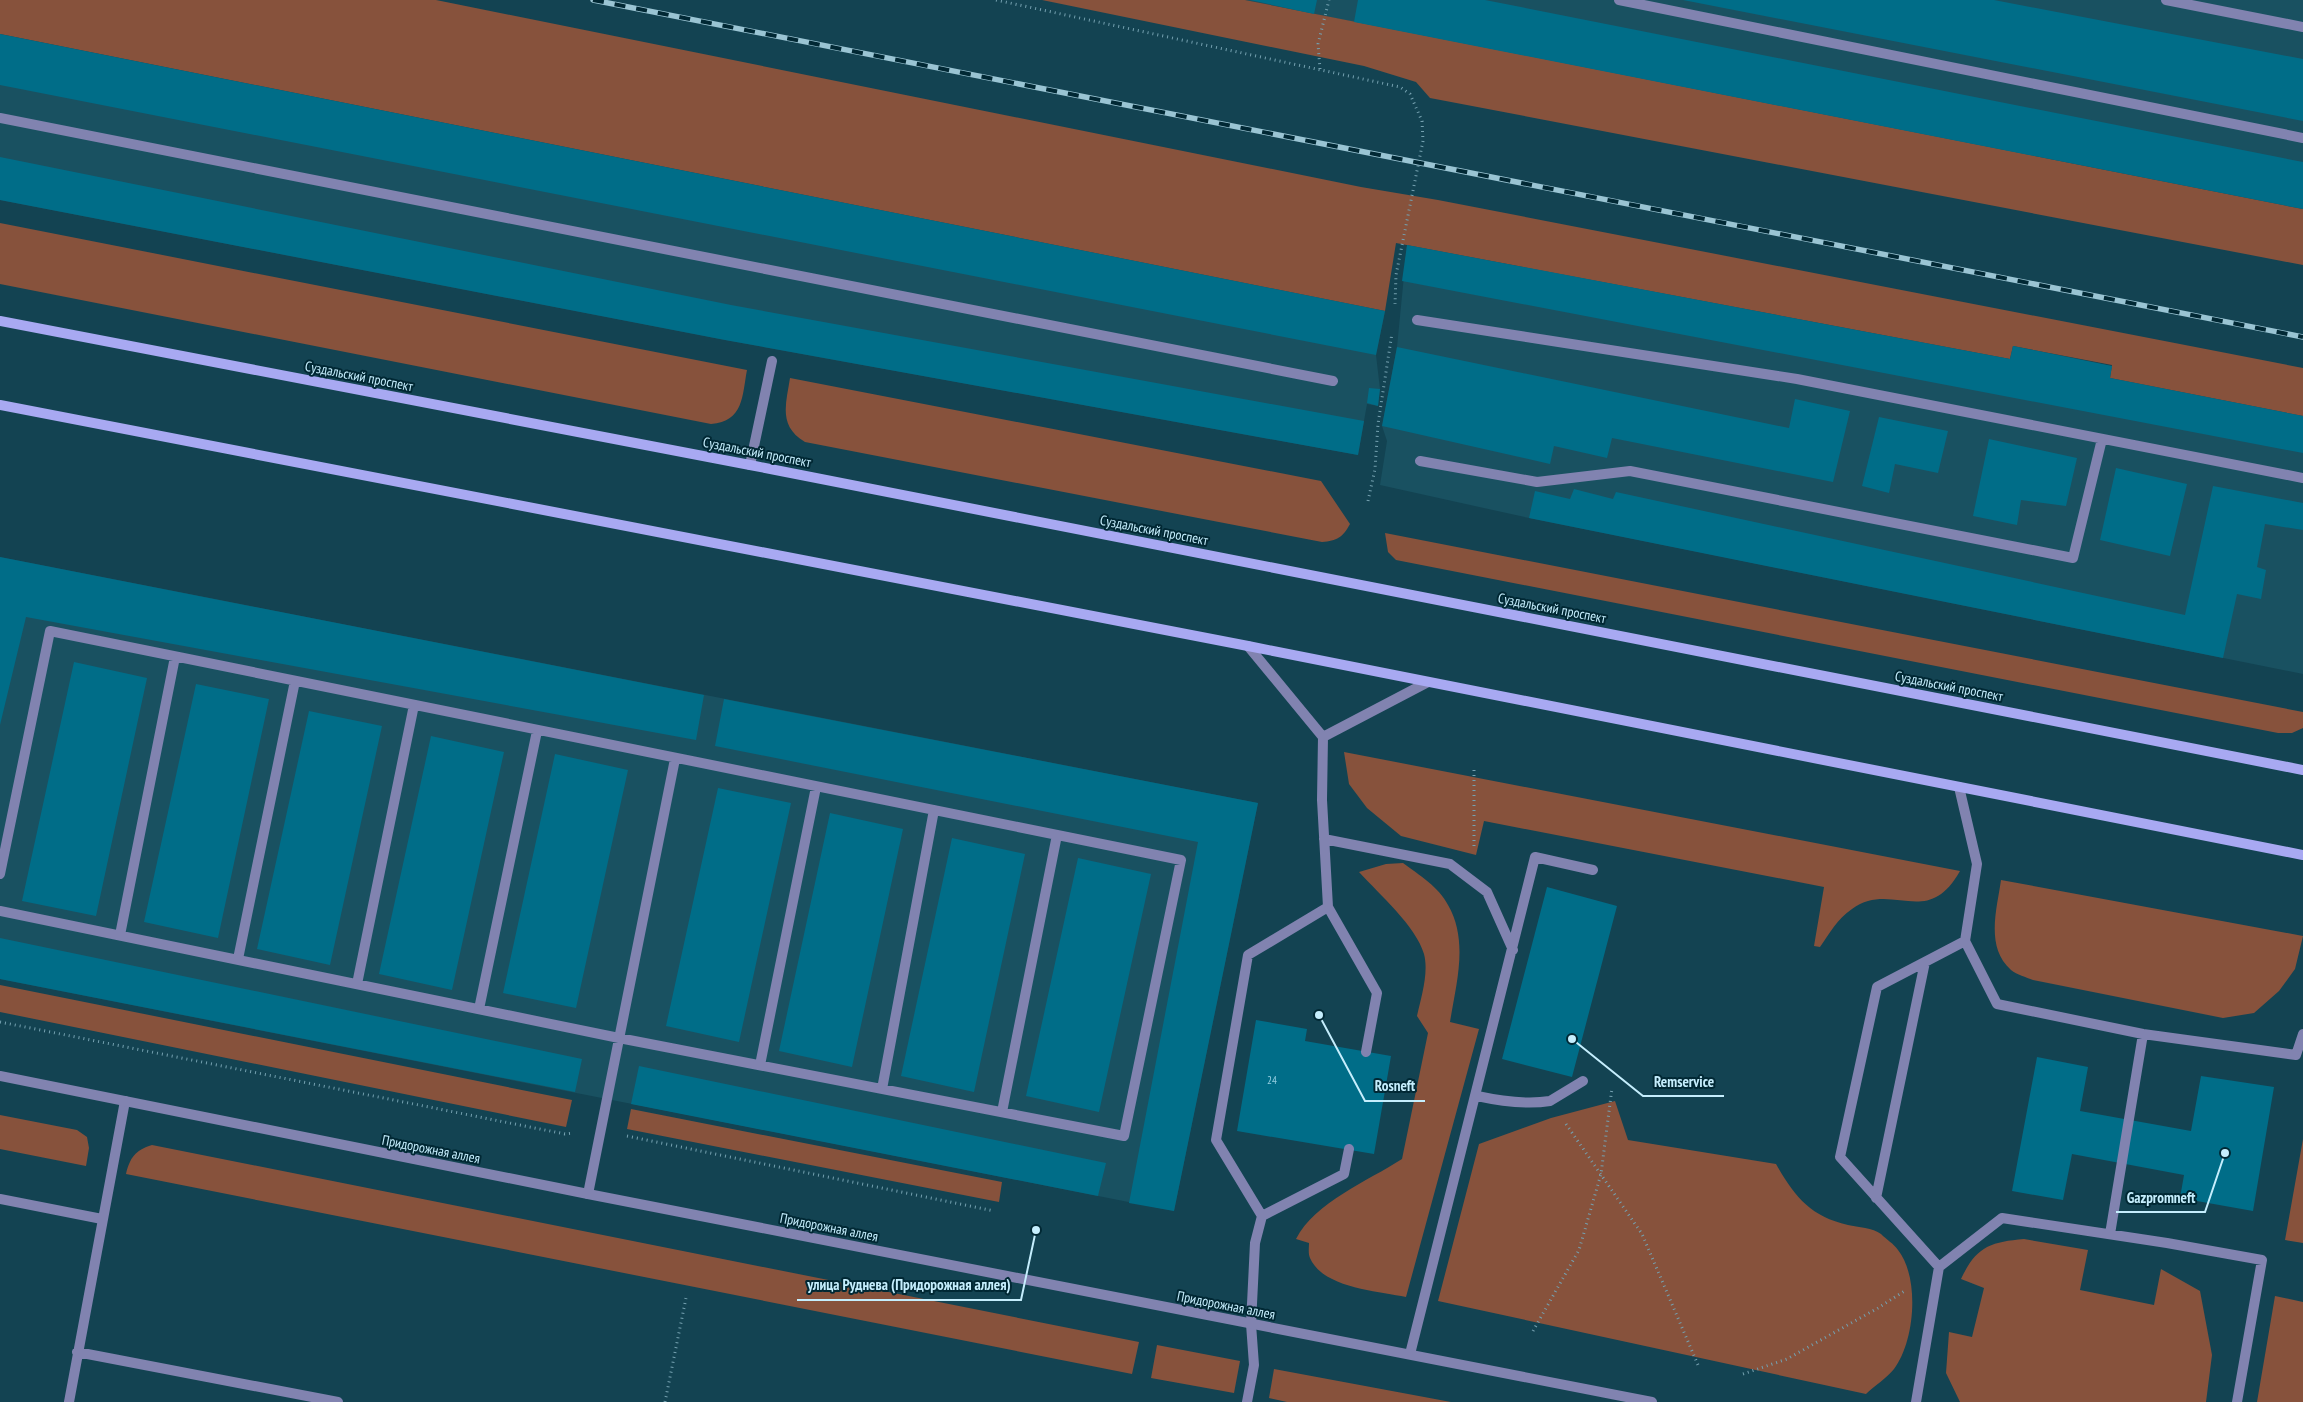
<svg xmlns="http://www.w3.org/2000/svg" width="2303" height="1402" viewBox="0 0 2303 1402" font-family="'PT Sans Narrow',sans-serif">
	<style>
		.built { fill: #195161 }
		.green { fill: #87523c }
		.building { fill: #006d88 }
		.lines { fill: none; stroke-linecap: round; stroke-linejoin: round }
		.path { stroke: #75a1b0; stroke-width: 3; stroke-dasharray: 1 4; stroke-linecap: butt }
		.service { stroke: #8183b0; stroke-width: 10 }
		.tertiary { stroke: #8183b0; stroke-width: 10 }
		.secondary { stroke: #a8a9f2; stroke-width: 10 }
		.rail-casing { stroke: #9ac4d3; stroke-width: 5.5 }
		.rail { stroke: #012834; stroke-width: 4; stroke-dasharray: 11; stroke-linecap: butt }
		.labels { text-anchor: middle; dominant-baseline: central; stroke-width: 4; stroke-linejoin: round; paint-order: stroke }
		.number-label { font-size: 11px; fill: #94cee0 }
		.street-label { font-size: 14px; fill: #c5eefd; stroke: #012834 }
		.leader { fill: none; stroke: #c5eefd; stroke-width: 2 }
		.callout-dot { fill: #c5eefd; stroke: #012834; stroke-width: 2 }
		.callout-label { font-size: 15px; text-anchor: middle; font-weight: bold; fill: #c5eefd; stroke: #012834; stroke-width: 4; stroke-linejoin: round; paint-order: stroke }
	</style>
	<rect width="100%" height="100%" fill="#134352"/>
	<!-- built -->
	<path class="built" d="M1245,0H2303V209L1354,22Z
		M0,35L1385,311L1376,355L1380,389L1378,406L1367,404L1358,455L725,340L0,200Z
		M1407,245L2010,359L2013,346L2112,366L2110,378L2303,416V674L1529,518L1380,485L1387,441L1382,426L1397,347Z
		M0,557L1258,803L1174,1211L0,979Z"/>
	<!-- green -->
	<path class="green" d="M0,0H436L1361,187L1438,200L2303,368V416L2110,378L2112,365L2013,346L2010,359L1396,243L1385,311L0,34Z
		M1042,0H1245L2303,209V265L1430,98L1416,82L1364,66Z
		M0,223L747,370C742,396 744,421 711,424L0,284Z
		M790,378L1321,481L1350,524C1343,537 1337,541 1322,542L805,442C778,426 786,404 790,378Z
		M1385,533L2303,712V728L2292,733H2278L1396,560L1388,552Z
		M1344,752L1960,871C1927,930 1892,880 1852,909C1837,919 1830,933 1820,947L1814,946L1824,887L1484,821L1476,855L1401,836L1367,808L1349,784Z
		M1403,863C1419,875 1439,887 1448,905C1469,941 1456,984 1450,1022L1479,1029L1406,1297C1377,1291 1323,1288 1310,1258C1308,1254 1309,1247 1309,1243L1296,1239C1315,1202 1368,1181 1402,1159L1428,1033L1417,1016C1421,998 1429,973 1424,954C1416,926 1379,894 1359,872L1386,864Z
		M2001,880L2303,936L2295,969L2279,991L2254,1013L2223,1018L2033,980C2026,977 2017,975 2011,970C1985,947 1997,909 2001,880Z
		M0,985L572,1100L566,1127L0,1012Z
		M1615,1101L1628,1140L1776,1164C1795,1197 1810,1216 1848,1225C1858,1227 1873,1228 1881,1234C1886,1239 1894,1244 1898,1250C1920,1278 1915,1341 1894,1369C1887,1378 1874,1386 1866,1394L1438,1301L1479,1144L1551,1118Z
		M631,1109L1002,1182L999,1202L627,1129Z
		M0,1115L77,1130L87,1137L89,1148L86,1166L0,1149Z
		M2303,1139V1243L2285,1240Z
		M152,1145L1139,1342L1132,1374L126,1174C130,1158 135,1150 152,1145Z
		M2024,1239L2088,1250L2080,1290L2154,1305L2161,1269L2200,1291L2212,1355L2206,1402H1960L1946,1373L1949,1332L1972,1337L1984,1288L1961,1279C1976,1247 1990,1242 2024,1239Z
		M2275,1296L2303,1302V1402H2257Z
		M1157,1345L1240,1361L1234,1393L1151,1378Z
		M1274,1369L1451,1402H1287L1269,1398Z"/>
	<!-- building -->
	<path class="building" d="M1250,0H1317L1314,14Z
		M1358,0H1485L2303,162V209L1354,22Z
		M1683,0H1994L2303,59V121Z
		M0,34L1385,311L1376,355L0,85Z
		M0,157L731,305L1364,421L1358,455L725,340L0,200Z
		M1407,245L2010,359L2013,346L2112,366L2110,378L2303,416V453L1402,281Z
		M1397,347L1789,428L1795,399L1850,411L1833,482L1612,438L1607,458L1554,446L1550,464L1382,426Z
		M1369,388L1380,389L1378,406L1367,403Z
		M1879,417L1948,431L1938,473L1895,464L1889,493L1862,486Z
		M1989,439L2077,458L2066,506L2021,500L2017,525L1973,516Z
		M2116,468L2187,484L2170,556L2100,540Z
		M2213,486L2303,503V530L2265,524L2257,567L2266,570L2261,599L2237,594L2223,658L1529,518L1535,491L1570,499L1574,489L1613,499L1616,492L2185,615Z
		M0,557L704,695L696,740L26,617L0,725Z
		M74,662L147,678L96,916L22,901Z
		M196,684L269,699L218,938L144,922Z
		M724,699L1258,803L1174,1211L1129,1203L1198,842L715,746Z
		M309,711L382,726L330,965L257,949Z
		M431,736L504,752L452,990L379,974Z
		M555,754L628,770L576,1008L503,993Z
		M718,788L791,803L739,1042L666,1026Z
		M830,813L903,829L852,1067L779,1051Z
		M952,838L1025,854L974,1092L901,1076Z
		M1078,858L1151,874L1099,1112L1026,1096Z
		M1547,887L1617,906L1572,1077L1502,1059Z
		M0,938L582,1059L575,1092L0,979Z
		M1256,1020L1307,1029L1305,1041L1391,1056L1374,1154L1237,1131Z
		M2037,1057L2088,1067L2080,1111L2191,1131L2201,1076L2274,1087L2253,1211L2180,1198L2184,1175L2072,1154L2063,1200L2012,1191Z
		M639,1066L1106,1163L1098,1196L631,1104Z"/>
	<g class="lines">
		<!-- path -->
		<path class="path" d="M996,0L1400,87L1410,94L1422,121L1423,141L1396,275L1395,304
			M1320,69L1318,44L1329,0
			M1368,501L1375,469L1378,424L1392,333
			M1474,846V767
			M0,1022L565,1134L573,1133
			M1566,1124L1642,1234L1698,1365
			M627,1136L994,1211
			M1533,1331L1579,1250L1601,1174L1612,1088
			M1743,1374L1787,1359L1878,1308L1906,1290
			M665,1402L686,1298"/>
		<!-- service -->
		<path class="service" d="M1619,0L2303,138
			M2166,0L2303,27
			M0,118L1333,381
			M1417,320L1797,379L2303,478
			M1420,461L1537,482L1630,471L2073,558L2102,439
			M750,465L772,361
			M1248,646L1323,737L1322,800L1328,907L1377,993L1366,1052
			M1323,737L1428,682
			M1959,787L1977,864L1965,941L1997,1004L2143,1034L2296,1055L2303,1034
			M1324,839L1450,864L1487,892L1513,950
			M0,874L50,631L1181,860L1124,1136L619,1038L0,911
			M120,935L175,657
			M238,959L295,681
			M357,984L414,705
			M479,1009L537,731
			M760,1065L816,787
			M882,1089L934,810
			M1477,1096C1500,1101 1525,1105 1550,1101L1583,1081
			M1002,1112L1057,835
			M588,1194L675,759
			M1876,1198L1925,962
			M0,1199L102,1219
			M1262,1216L1344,1174L1349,1149
			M2110,1234L2143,1034
			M1939,1267L1840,1157L1877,987L1965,941
			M77,1352L338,1402
			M1410,1354L1535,857L1593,870
			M69,1402L125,1101
			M1247,1402L1254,1365L1251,1324L1255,1243L1262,1216L1216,1140L1248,955L1328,907
			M1916,1402L1939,1267L2002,1218L2167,1243L2262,1260L2237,1402"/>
		<!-- tertiary -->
		<path class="tertiary" d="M0,1076L588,1194L1652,1402"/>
		<!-- secondary -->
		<path class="secondary" d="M0,321L750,465L2303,770
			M0,405L1248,646L2303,855"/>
		<!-- rail casing -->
		<g class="rail-casing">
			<path id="rail" d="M593,0L2303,337"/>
		</g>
		<!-- rail -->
		<use href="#rail" class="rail"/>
	</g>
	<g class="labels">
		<!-- number labels -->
		<g class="number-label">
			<text x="1272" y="1080">24</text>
		</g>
		<!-- street labels -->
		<g class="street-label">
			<text transform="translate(359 376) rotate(11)">Суздальский проспект</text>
			<text transform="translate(757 452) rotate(11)">Суздальский проспект</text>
			<text transform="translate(1154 530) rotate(11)">Суздальский проспект</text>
			<text transform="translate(1552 608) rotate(11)">Суздальский проспект</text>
			<text transform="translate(1949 686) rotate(11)">Суздальский проспект</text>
			<text transform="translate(431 1149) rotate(11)">Придорожная аллея</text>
			<text transform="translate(829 1227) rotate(11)">Придорожная аллея</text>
			<text transform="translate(1226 1305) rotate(11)">Придорожная аллея</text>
		</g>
	</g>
	<!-- callouts -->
	<path class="leader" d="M1572 1039L1643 1096H1724M1319 1015L1365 1101H1425M2225 1153L2205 1212H2116M1036 1230L1021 1300H797"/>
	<g class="callout-dot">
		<circle cx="1572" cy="1039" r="5"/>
		<circle cx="1319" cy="1015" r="5"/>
		<circle cx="2225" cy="1153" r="5"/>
		<circle cx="1036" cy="1230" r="5"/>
	</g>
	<g class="callout-label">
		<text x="1684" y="1087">Remservice</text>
		<text x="1395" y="1091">Rosneft</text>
		<text x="2161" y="1203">Gazpromneft</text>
		<text x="909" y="1290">улица Руднева (Придорожная аллея)</text>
	</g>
</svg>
